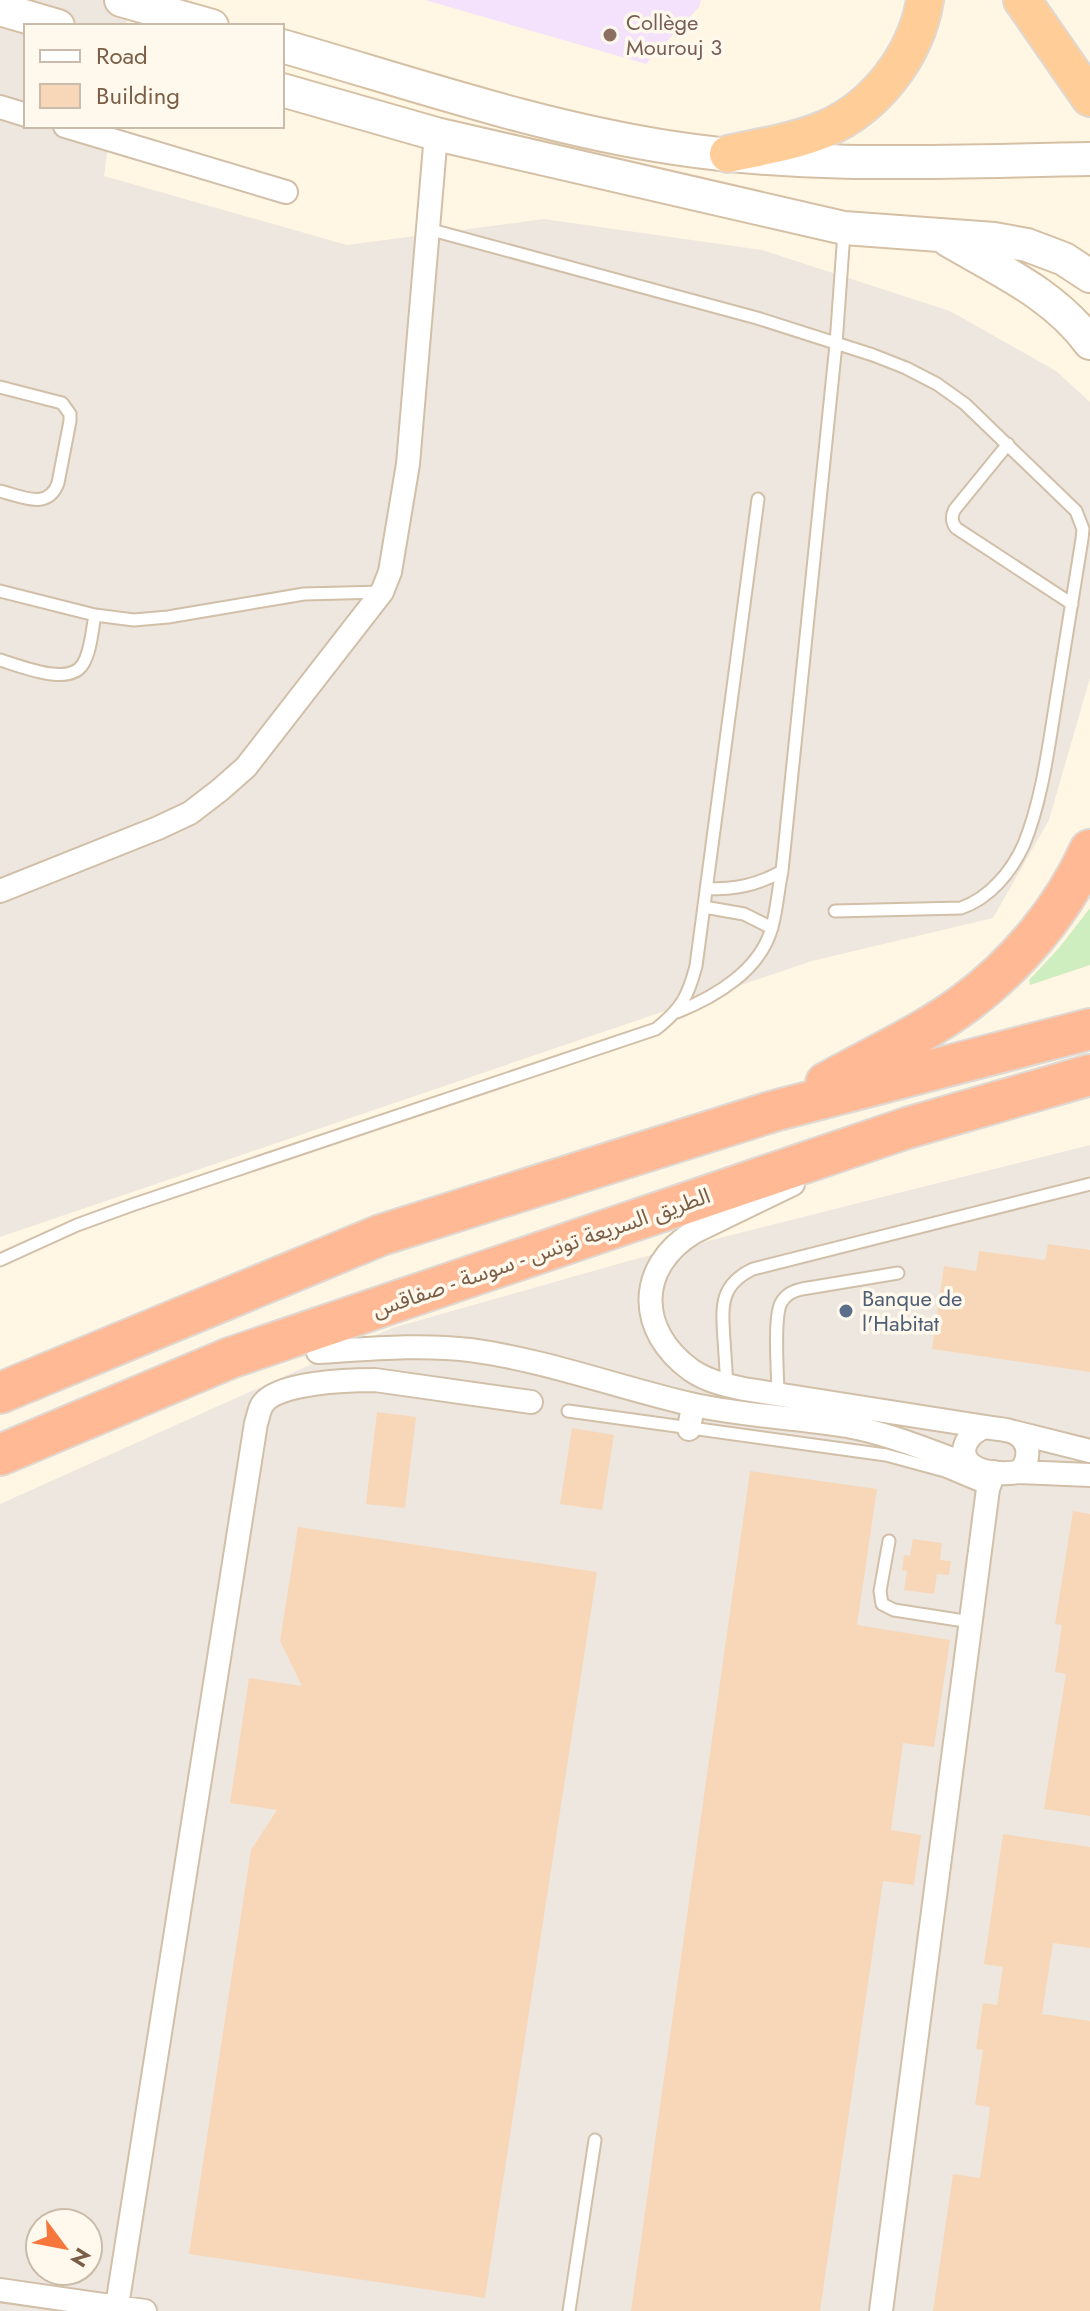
<svg xmlns="http://www.w3.org/2000/svg" width="1090" height="2311" viewBox="0 0 1090 2311" font-family="Jost,'Noto Sans Arabic',sans-serif">
	<style>
		.industrial { fill: #eee7df; fill-rule: evenodd }
		.education { fill: #f4e1fb }
		.green { fill: #cfeec0 }
		.building { fill: #f7d7b8 }
		.lines { fill: none; stroke-linecap: round; stroke-linejoin: round }
		.service-casing { stroke: #d1bfa8; stroke-width: 15 }
		.minor-casing { stroke: #d1bfa8; stroke-width: 26 }
		.secondary-casing { stroke: #d5c0a5; stroke-width: 36 }
		.trunk-casing { stroke: #dfd8d3; stroke-width: 40 }
		.motorway-casing { stroke: #dfd8d3; stroke-width: 44 }
		.service { stroke: #fff; stroke-width: 11 }
		.minor { stroke: #fff; stroke-width: 22 }
		.secondary { stroke: #fff; stroke-width: 32 }
		.trunk { stroke: #ffce98; stroke-width: 36 }
		.motorway { stroke: #ffba95; stroke-width: 40 }
		.education-dot { fill: #8d6e63; stroke: #fff9ed; stroke-width: 3 }
		.service-dot { fill: #5c6f8a; stroke: #fff9ed; stroke-width: 3 }
		.labels { text-anchor: middle; dominant-baseline: central; stroke-width: 7; stroke-linejoin: round; paint-order: stroke }
		.education-label { font-size: 22px; fill: #785e54; stroke: #fff9ed; text-anchor: start }
		.street-label { font-size: 22px; fill: #7a5e46; stroke: #fff9ed }
		.service-label { font-size: 22px; fill: #4e5e75; stroke: #fff9ed; text-anchor: start }
	</style>
	<rect width="100%" height="100%" fill="#fff7e4"/>
	<!-- industrial -->
	<path class="industrial" d="M0,0H130L126,26H26V126H111L104,176L347,245L544,219L762,250L950,311L1056,371L1090,402V678L1049,820L993,918L812,961L0,1237Z
		M1090,1145V2311H0V1504L392,1328L632,1260ZM40,2223H88V2271H40Z"/>
	<!-- education -->
	<path class="education" d="M425,0H701L699,7L646,64Z"/>
	<!-- green -->
	<path class="green" d="M1090,908V965L1030,985L1029,980L1059,948Z"/>
	<!-- building -->
	<path class="building" d="M1048,1244L1090,1250V1372L932,1349L944,1266L976,1271L979,1251L1045,1260Z
		M377,1412L416,1417L405,1508L366,1504Z
		M572,1428L614,1435L602,1510L560,1504Z
		M750,1471L877,1489L857,1625L950,1640L934,1747L903,1743L891,1830L921,1835L914,1885L883,1881L820,2311H631Z
		M1073,1511L1090,1514V1816L1044,1809L1066,1674L1055,1672L1062,1625L1055,1624Z
		M298,1527L597,1572L485,2298L189,2254L251,1850L277,1810L230,1803L249,1678L302,1686L280,1641Z
		M913,1539L942,1543L940,1560L951,1561L949,1575L937,1574L934,1594L904,1590L907,1571L902,1570L904,1555L910,1556Z
		M1003,1834L1090,1847V1948L1053,1943L1042,2014L1090,2021V2311H933L953,2174L980,2178L990,2107L975,2105L983,2050L976,2049L983,2003L997,2005L1003,1967L984,1964Z"/>
	<g class="lines">
		<!-- service casing -->
		<g class="service-casing">
			<path id="service" d="M428,229L757,318L873,355L906,368L937,384L965,404L1076,511L1083,529L1082,539C1073,595 1064,651 1055,707C1048,751 1041,803 1024,844C1012,871 990,898 961,908L835,911
				M0,387L62,403L70,414V421L58,483C48,511 21,496 0,491
				M1008,444L955,509C951,516 951,521 956,528L1072,604
				M0,591L95,615L134,620L168,617L304,594L382,592
				M0,660C21,666 69,687 83,664C91,651 92,630 95,615
				M706,889C735,889 756,886 782,871
				M704,907L744,914L772,928
				M677,1012C715,997 761,970 772,927C777,909 778,890 782,871L836,344L844,232
				M0,1260L77,1225L132,1205L656,1029C681,1009 688,997 696,966L758,499
				M727,1385C726,1370 725,1355 724,1340C722,1307 719,1285 753,1269L1090,1184
				M778,1395C778,1374 773,1318 781,1303C786,1294 793,1291 802,1289L898,1273
				M568,1411L886,1455L945,1471L988,1489
				M889,1541L880,1591L882,1604L894,1610L971,1622
				M569,2311L595,2140"/>
		</g>
		<!-- minor casing -->
		<g class="minor-casing">
			<path id="minor" d="M0,107L26,115
				M65,126L286,192
				M0,891L158,828L190,813L220,790L246,767L382,592L390,572L408,464L436,134
				M793,1184L694,1232C636,1267 637,1331 691,1370C707,1381 725,1385 744,1389L986,1427C995,1429 1006,1429 1013,1432C1031,1440 1031,1460 1019,1472C1005,1474 985,1474 973,1466C954,1453 969,1431 986,1427
				M318,1352C369,1349 420,1344 470,1350C545,1360 617,1387 690,1404C741,1416 795,1417 847,1426C891,1434 932,1452 974,1467
				M689,1429L693,1405
				M1014,1432L1090,1451
				M1019,1472L1090,1475
				M0,2290L145,2311
				M117,2306L256,1423C258,1418 259,1410 262,1405C276,1382 350,1380 375,1380L531,1402
				M881,2311L988,1489L994,1472"/>
		</g>
		<!-- secondary casing -->
		<g class="secondary-casing">
			<path id="secondary" d="M121,0L212,26
				M0,9L58,26
				M282,46C411,83 541,128 674,148C812,169 951,161 1090,159
				M282,90L436,134L844,228L994,239L1027,245L1064,259L1090,276
				M948,240C999,270 1054,294 1090,343"/>
		</g>
		<!-- trunk casing -->
		<g class="trunk-casing">
			<path id="trunk" d="M1022,0L1090,98
				M728,154C760,147 794,142 825,129C876,107 916,55 925,0"/>
		</g>
		<!-- motorway casing -->
		<g class="motorway-casing">
			<path id="motorway" d="M826,1083C872,1057 922,1035 964,1004C1017,965 1063,910 1090,850
				M0,1393L381,1235L774,1111L1090,1029
				M0,1455L230,1358L907,1128L1090,1075"/>
		</g>
		<!-- service -->
		<use href="#service" class="service"/>
		<!-- minor -->
		<use href="#minor" class="minor"/>
		<!-- secondary -->
		<use href="#secondary" class="secondary"/>
		<!-- trunk -->
		<use href="#trunk" class="trunk"/>
		<!-- motorway -->
		<use href="#motorway" class="motorway"/>
	</g>
	<!-- markers -->
	<circle class="education-dot" cx="610" cy="35" r="8"/>
	<circle class="service-dot" cx="846" cy="1311" r="8"/>
	<g class="labels">
		<!-- education labels -->
		<g class="education-label">
			<text x="626" y="22">Collège<tspan x="626" dy="25">Mourouj 3</tspan></text>
		</g>
		<!-- street labels -->
		<g class="street-label">
			<text transform="translate(541 1252) rotate(-19)">الطريق السريعة تونس - سوسة - صفاقس</text>
		</g>
		<!-- service labels -->
		<g class="service-label">
			<text x="862" y="1298">Banque de<tspan x="862" dy="25">l'Habitat</tspan></text>
		</g>
	</g>
	<!-- legend -->
	<rect x="24" y="24" width="260" height="104" fill="#fff9ed" stroke="#cabbaa" stroke-width="2"/>
	<rect x="40" y="50" width="40" height="12" fill="#ffffff" stroke="#cabbaa" stroke-width="2"/>
	<text x="96" y="64" font-size="24" fill="#7a5e46">Road</text>
	<rect x="40" y="84" width="40" height="24" fill="#f7d7b8" stroke="#cabbaa" stroke-width="2"/>
	<text x="96" y="104" font-size="24" fill="#7a5e46">Building</text>
	<!-- north arrow -->
	<g transform="translate(64 2247) rotate(122)"><circle r="38" fill="#fff9ed" stroke="#cabbaa" stroke-width="2"/>
	<path d="M0-6L14 30L0 20L-14 30Z" fill="#f6763c"/>
	<text y="-12" font-size="22" font-weight="bold" text-anchor="middle" fill="#7a5e46">N</text>
	</g>
</svg>
